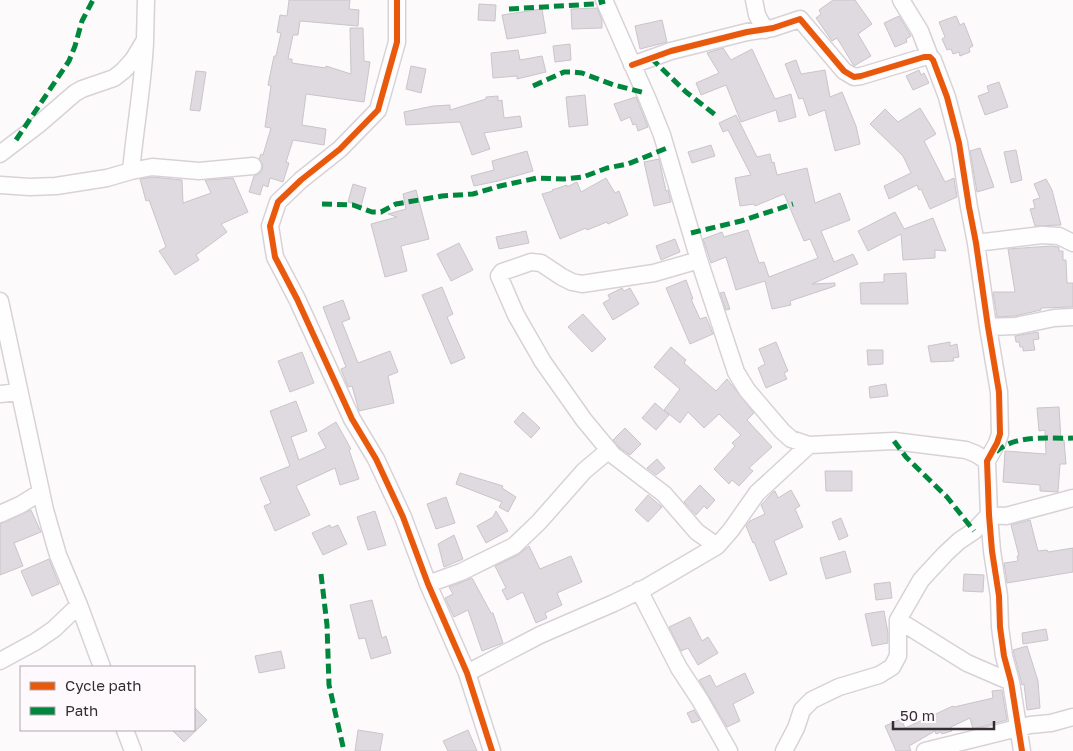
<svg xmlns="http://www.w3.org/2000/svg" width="1073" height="751" viewBox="0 0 1073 751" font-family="'Golos Text',sans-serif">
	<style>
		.building { fill: #dfd9e0; stroke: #c9c5c9 }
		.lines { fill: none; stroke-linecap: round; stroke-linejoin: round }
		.minor-casing { stroke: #d8d2d6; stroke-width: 19 }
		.minor { stroke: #fffeff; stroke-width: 16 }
		.quiet { stroke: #00873e; stroke-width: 5; stroke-dasharray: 10 5; stroke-linecap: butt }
		.cycleway-casing { stroke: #fef9fd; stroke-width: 9 }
		.cycleway { stroke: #e8590c; stroke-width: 6 }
	</style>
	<rect width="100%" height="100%" fill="#fdfafc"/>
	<!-- building -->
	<path class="building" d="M289,0H350L349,9L359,10L358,26L300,21L298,35H293L288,59H292V63L326,68V66L351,74L350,28H363L364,61L370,62L364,102L306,94L302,125L326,129L324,145L293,140L286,162L289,163L283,182L270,178L268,187L263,185L260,195L249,192L254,176L259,174L262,170L263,165L259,159L261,154L263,155L271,128L265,127L271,86L268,85L274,56H276L281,33L277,32L280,15L287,16Z
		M833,0H855L872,24L858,34L871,56L854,66L837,38L832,41L816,18L821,14L819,10Z
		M479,4L496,5L495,21L478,20Z
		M597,8L602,20V28L572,29L571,9Z
		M542,9L546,33L507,39L502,15Z
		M899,16L911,36L906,39L907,42L895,47L884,23Z
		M956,16L960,25L964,23L973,46L969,48L970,52L960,56L959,52L953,54L951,49L947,50L942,39L945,37L939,22Z
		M662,20L667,42L640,49L635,26Z
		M570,44L571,60L555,62L553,46Z
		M723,48L731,60L752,49L775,99L791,94L796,117L779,122L776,110L741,122L726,85L701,95L696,83L719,73L707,53Z
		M518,50L520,60L542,56L546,72L517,79V76L493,78L491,53Z
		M796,60L801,74L825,70L830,97L842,92L856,126L860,144L835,151L825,110L809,116L803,98L799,99L785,64Z
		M411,66L426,69L421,93L406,89Z
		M919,70L921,75L924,73L929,83L913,90L906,76Z
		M196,71L206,72L200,111L190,110Z
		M999,82L1008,107L985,115L978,96L989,92L987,86Z
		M585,95L588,125L569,127L566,97Z
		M498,96V101L502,100L504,118L520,116L522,127L484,133L490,149L472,155L460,122L406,125L404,112L433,106L450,105V110L486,99V97Z
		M636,97L648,127L638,131L636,124L633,125L630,117L621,121L614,104Z
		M920,108L936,134L924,141L945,182L954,178L957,197L930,209L921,189L919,190L917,185L889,199L884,186L911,173L903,156L870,124L885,109L898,122Z
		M736,115L757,157L770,154L772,163L774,162L777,175L807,168L815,203L840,193L850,220L821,231L834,262L853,254L858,264L812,284L835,283V286L790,301L791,305L772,309L765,281L736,290L726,257L711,263L703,239L722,232L724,237L748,230L759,263L764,262L769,277L818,258L810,239L804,241L784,194L755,206L754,204L740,206L735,178L751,175L728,130L723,132L719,123Z
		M711,145L715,156L692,163L688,152Z
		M980,148L994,187L977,192L970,151Z
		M1016,150L1022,180L1011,183L1004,152Z
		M527,151L533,171L498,181L474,186L471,176L494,170L492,161Z
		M659,159L666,191L668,190L671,202L654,206L644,162Z
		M153,177L182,180L183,203L211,193L205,180L233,178L248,212L221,224L227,232L196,255L199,260L175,275L159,251L166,247L149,200L146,201L140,179Z
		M606,178L615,193L619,191L628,215L608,224L607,222L587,230L586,228L560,239L542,194L553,191L552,190L567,185V187L577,182L581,192Z
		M1046,179L1052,190L1061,225L1035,226L1030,209L1035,208L1033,200L1040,198L1034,184Z
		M353,184L366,188L361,206L348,202Z
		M416,190L429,239L401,246L407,271L385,277L371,224L397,217L388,214L406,209L403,194Z
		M895,212L904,229L933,218L946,251L935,250V258L903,260L901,234L868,251L858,231Z
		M526,231L529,243L499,249L496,237Z
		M675,239L680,252L661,260L656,246Z
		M459,243L473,270L451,281L437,254Z
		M1051,246L1059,247V251H1063V260H1066L1067,283H1073V307L1041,308V310L1015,316L997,317L993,292H1015L1008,249Z
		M906,273L908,304H861L860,283L884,282V274Z
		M686,280L693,299H691L700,319L706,317L713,334L690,344L666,288Z
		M442,287L453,314L447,317L465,358L451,364L422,295Z
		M622,288L624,291L630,288L639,304L613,320L603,303L610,299L608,295Z
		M724,292L730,309L726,310L720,293Z
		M343,300L350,319L342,322L358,363L390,351L398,372L388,376L394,403L359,411L352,386L348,387L341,369L346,367L323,307Z
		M583,314L606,339L592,352L568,327Z
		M1038,332L1039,339L1033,340L1035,350L1023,351V347H1020L1019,342H1016L1015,336Z
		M776,342L788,371L784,373L787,379L766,388L758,368L765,364L759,349Z
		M950,342V346L957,344L959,357L953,358L954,361L931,362L928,346Z
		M671,347L686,360L684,363L716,391L727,379L754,413L747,420L772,447L749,468L753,471L739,486L732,480L729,484L714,469L735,446L732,443L741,435L719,414L704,428L688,412L680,423L664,410L680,389L654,367Z
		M867,350H883V364L868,365Z
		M302,352L314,383L290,392L278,361Z
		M886,384L888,396L870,398L869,387Z
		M296,401L307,431L291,437L299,460L326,448L318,433L336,422L351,449L349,450L359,479L340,485L335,468L298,485L296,486L310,515L275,531L264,506L271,503L260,478L290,466L270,411Z
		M655,403L669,415L656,430L642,418Z
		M1059,407L1061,440H1064L1066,464H1060L1058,492L1040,491V485L1003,482L1005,451L1046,454L1045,430L1039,431L1037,408Z
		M523,412L540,428L531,438L514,422Z
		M625,428L641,444L630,455L620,448L613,440Z
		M657,459L665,468L656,475L647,468Z
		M825,471H852V491H826Z
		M460,473L503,486L502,488L516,497L508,512L499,507L502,502L456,484Z
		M700,485L715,500L707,509L704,506L696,515L684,502Z
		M791,490L800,506L795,509L803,527L774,541L787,574L770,581L754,542L753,543L746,526L750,521L765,514L761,505L773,492L775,491L778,498Z
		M648,495L662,507L648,522L635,510Z
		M446,497L455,523L436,529L427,504Z
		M31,510L41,532L14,543L23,566L0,575V524Z
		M375,511L386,545L368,550L357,517Z
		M496,511L508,531L486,543L477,526L493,517Z
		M841,518L848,536L839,540L832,522Z
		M1030,520L1038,551L1047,550L1048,552L1073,548V572L1007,583L1004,563L1018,561L1017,556H1019L1011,525Z
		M330,525L331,528L338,525L347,544L323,555L312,533Z
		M454,535L463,559L444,567L438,544Z
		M529,546L540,569L571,556L582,582L557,593L562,605L545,613L547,618L536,623L523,592L507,600L502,590L506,588L495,566L518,555Z
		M845,551L851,572L826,579L820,558Z
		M49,559L59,584L32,596L21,571Z
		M964,574L984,575L983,592L963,591Z
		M472,578L491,613H493L503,643L482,651L468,610L454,617L445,598L453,594L449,587Z
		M890,582L892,598L876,600L874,584Z
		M372,600L382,638L386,636L391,653L371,659L365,638L359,639L350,605Z
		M884,611L888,633V643L872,646L865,614Z
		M690,617L702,641L708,637L718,653L698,665L688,648L681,651L669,627Z
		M1046,629L1048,640L1023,644L1022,633Z
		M1027,646L1038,681L1040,708L1027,710L1024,684L1022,685L1013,650Z
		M281,651L285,668L259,673L255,656Z
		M745,673L754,693L733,704L740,721L727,727L699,680L710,675L716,687Z
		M1002,690L1007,720L973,729L970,718L951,727L952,731L942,734L941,732L936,734L935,731L909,746L911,751H896L885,726L901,719L905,728L953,706L954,707L993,698L992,691Z
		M194,707L207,720L184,742L172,730H194Z
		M694,710L700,720L692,723L687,713Z
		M358,730L383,734L380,751H355Z
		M468,730L477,751H448L443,741Z"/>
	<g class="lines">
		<!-- minor casing -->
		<g class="minor-casing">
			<path id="minor" d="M397,0V42L378,110L340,149L301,180L278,202L270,226L275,257L297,299L352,419L376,459L403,517L428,584L467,673L492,751
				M604,0L648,100L662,135L699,260L736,372L747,390L782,431L791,439L809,445L894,441L966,450L976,454L987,461
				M754,0L757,15L765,30
				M901,0L920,31L930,57
				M632,65L671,51L747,32L773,28L800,19L844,71L854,77L861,76L924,57H930L933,60L947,97L959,143L969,207L976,243L988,327L999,392L1000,434L997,443L987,461L989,515L992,551L999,596L1000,627L1004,656L1011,682L1022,751
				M0,154L38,125L75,93L82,89L114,78L123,71L133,60L145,40L146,0
				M131,171C135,128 143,85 145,42
				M0,185L30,187L56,186L107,178L131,171L152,167L199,171L253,166
				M976,243L1042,235L1059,236L1073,243
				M699,260L654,273L582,284L572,282L562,277L541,263L531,262L502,272L499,276L516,315L543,362L584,420L613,455L664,494L697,532L717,546
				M0,301L45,510L58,555L79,605L102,667
				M988,327L1016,326L1054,318L1073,317
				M0,394L19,392
				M0,514L20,505L41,492
				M428,584L461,572L514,546L539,522L584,471L609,450
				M639,590L679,668L700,700L729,751
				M898,620L967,663L1011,682
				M0,661L35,642L54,629L79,605
				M467,673L540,635L614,603L647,587L717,546L731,530L757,493L809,445
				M125,730L133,751
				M784,751L796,728L802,710L812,700L839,687L879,675L892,667L898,656V620L921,580L945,554L959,541L974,531L989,515L1006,516L1073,498
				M925,751L1030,725L1051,723L1073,717"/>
		</g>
		<!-- minor -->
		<use href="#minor" class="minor"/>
		<!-- quiet -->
		<path class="quiet" d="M509,9L594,4L605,1
			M651,58L686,92L718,117
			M533,86L564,72H572L582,73L614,85L645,93
			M16,140L69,61L75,46L82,21L93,0
			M322,204L353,205L372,212H381L396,204L442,196L473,194L500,186L537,178L564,179L583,177L607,168L628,164L667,148
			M691,233L741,221L793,204
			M894,441L906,457L947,497L974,531
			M996,452C1015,434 1048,439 1073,438
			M321,574L327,625L329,685L344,751"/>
		<!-- cycleway casing -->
		<g class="cycleway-casing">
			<path id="cycleway" d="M397,0V42L378,110L340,149L301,180L278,202L270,226L275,257L297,299L352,419L376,459L403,517L428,584L467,673L492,751
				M632,65L671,51L747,32L773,28L800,19L844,71L854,77L861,76L924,57H930L933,60L947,97L959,143L969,207L976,243L988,327L999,392L1000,434L997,443L987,461L989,515L992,551L999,596L1000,627L1004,656L1011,682L1022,751"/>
		</g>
		<!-- cycleway -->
		<use href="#cycleway" class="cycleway"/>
	</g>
	<!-- legend -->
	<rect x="20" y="666" width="175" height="65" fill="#fef9fd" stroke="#aea7ac"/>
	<rect x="30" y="682" width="25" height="8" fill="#e8590c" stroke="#aea7ac"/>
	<text x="65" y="691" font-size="15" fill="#352d33">Cycle path</text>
	<rect x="30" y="707" width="25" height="8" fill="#00873e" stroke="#aea7ac"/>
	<text x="65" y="716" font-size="15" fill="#352d33">Path</text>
	<!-- scale -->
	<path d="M893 721v8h101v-8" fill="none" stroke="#352d33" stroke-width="2.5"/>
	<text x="900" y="721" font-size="15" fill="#352d33" stroke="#fef9fd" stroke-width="4" paint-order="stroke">50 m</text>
</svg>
